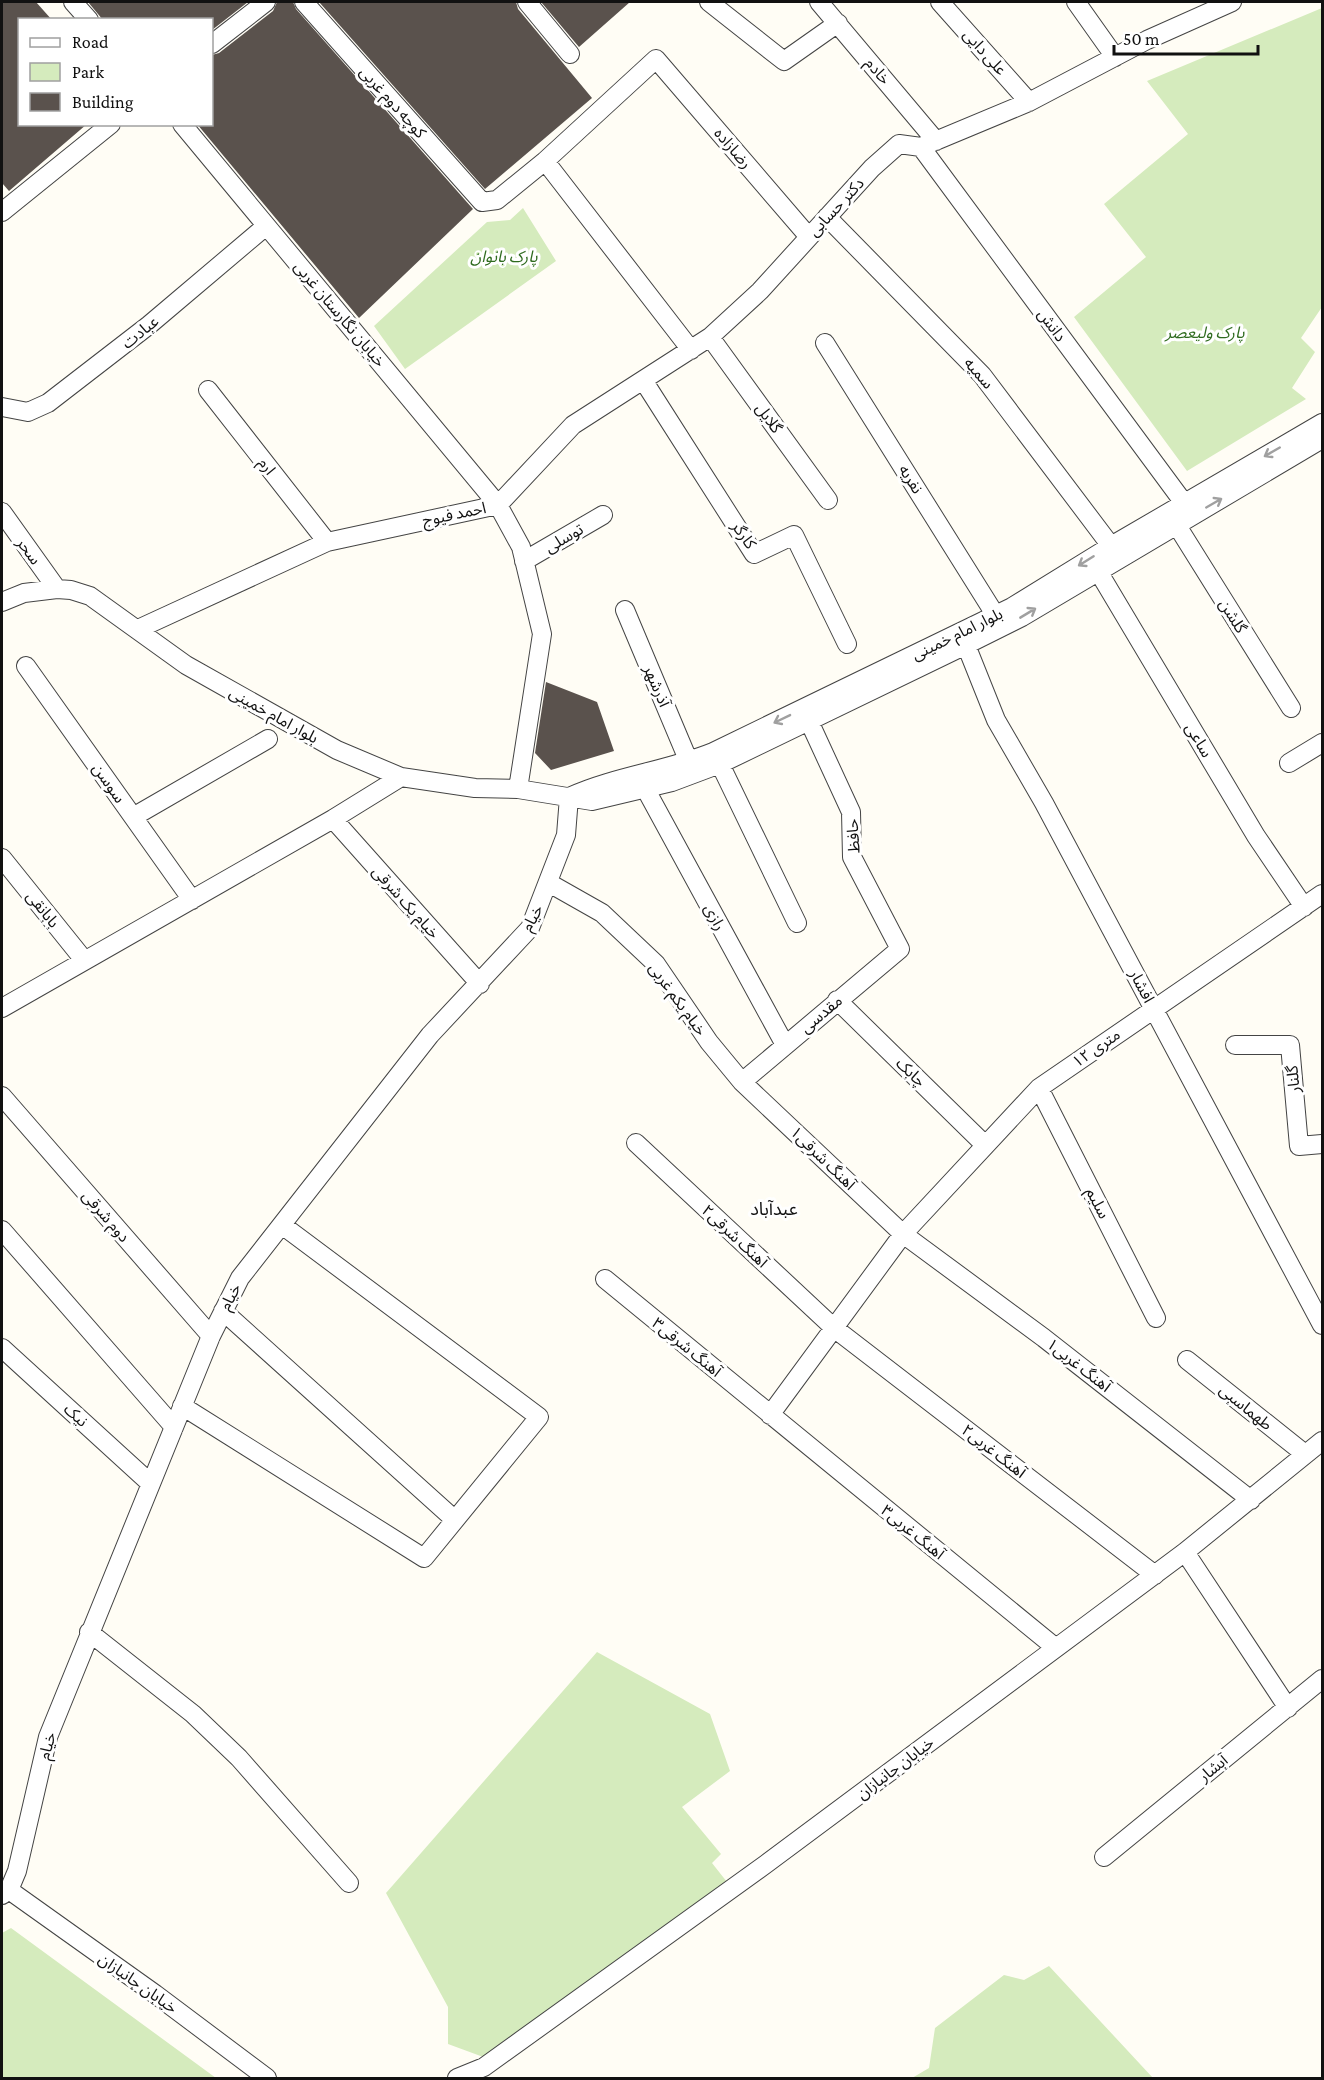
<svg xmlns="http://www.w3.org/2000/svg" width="1324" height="2080" viewBox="0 0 1324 2080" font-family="'Crimson Pro','Noto Sans Arabic',serif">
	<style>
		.green { fill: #d5ebbd }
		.building { fill: #5a524d }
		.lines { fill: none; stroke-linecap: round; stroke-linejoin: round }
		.minor-casing { stroke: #444; stroke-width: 20 }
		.minor { stroke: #fff; stroke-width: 18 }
		.oneway { stroke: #a0a0a0 }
		.labels { text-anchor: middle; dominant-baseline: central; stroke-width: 6; stroke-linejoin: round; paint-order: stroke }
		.street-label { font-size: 16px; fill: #111; stroke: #fff }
		.park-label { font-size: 16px; font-style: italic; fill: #2f6b1f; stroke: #fff }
		.neighbourhood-label { font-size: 18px; fill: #111; stroke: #fff }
	</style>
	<rect width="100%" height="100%" fill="#fffdf5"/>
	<!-- green -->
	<path class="green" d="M1322,8V307L1301,338L1315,352L1292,388L1306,399L1187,471L1074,317L1146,257L1104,204L1188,134L1147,81Z
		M523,208L556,261L405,369L374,326L487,222L510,220Z
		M597,1652L710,1714L730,1771L682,1807L721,1854L712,1863L727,1882L486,2058L448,2044V2007L386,1893Z
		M11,1928L216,2078H2V1933Z
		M1049,1966L1153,2078H912L929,2068L935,2028L1004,1975L1024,1980Z"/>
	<!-- building -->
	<path class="building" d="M2,2H36L52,20H20V124H87L9,191L2,183Z
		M88,2H248L212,30V20H103Z
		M277,2H293L296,9L473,209L359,318L197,124H212V55L219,53L273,11Z
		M319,2H516L518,9L592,98L485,189Z
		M541,2H630L579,47Z
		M546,682L597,702L614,751L551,770L535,753Z"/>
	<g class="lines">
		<!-- minor casing -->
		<g class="minor-casing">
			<path id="minor" d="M73,2L89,20
				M304,2L482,202L497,200L545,161L656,59L809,237
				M527,2L570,54
				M709,2L784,61L838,23
				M819,2L936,141
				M940,2L1029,102
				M1076,2L1115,57
				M212,44L266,2
				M182,124L498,505L521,547L542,634L518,789
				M921,147L1184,503
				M545,161L691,350
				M2,212L111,124
				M827,217L982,375L1111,546
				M710,337L828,500
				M825,343L996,616
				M643,380L754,554L794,535L847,644
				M208,390L327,542
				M2,407L28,412L48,403L149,325L266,226
				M498,505L573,425L710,337L760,291L872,168L899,144L921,147L1029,102L1147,40L1232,2
				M2,512L57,589
				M1176,524L1291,708
				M524,561L603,515
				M1098,571L1256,836L1304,907
				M2,602L24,593L57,589L71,590L90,596L186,665L337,750L401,777L475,788L518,789L592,801L672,782L720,764L966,645L1022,617L1322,439
				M625,610L689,762
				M138,629L327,542L498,505
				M966,645L996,720L1044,803L1322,1325
				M26,666L192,900
				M1289,763L1322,743
				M720,764L797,923
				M645,788L785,1045
				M569,797C615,776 666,771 713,752L1012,607L1111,546L1322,423
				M133,817L268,739
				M333,819L480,984
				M2,858L84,960
				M549,883L602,913L656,964L709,1042L742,1082L903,1234L1044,1338L1251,1500
				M837,1000L984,1144
				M2,1008L333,819L401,777
				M1235,1045H1290L1299,1146L1322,1144
				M742,1082L900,949L852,857L851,812L809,721
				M1039,1088L1156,1318
				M2,1096L211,1336
				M636,1143L834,1328L1155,1575
				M2,1230L174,1427
				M605,1279L1056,1648
				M223,1311L455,1520
				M2,1348L150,1483
				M1187,1360L1305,1454
				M182,1406L424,1558L539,1417L282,1225
				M770,1415L903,1234L1039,1088L1322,894
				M1185,1552L1288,1708
				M89,1632L193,1714L239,1758L349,1883
				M1104,1857L1322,1679
				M9,1890L155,1994L267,2078
				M2,1895L9,1890L17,1871L48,1737L211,1336L240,1278L430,1035L530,928L566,835L569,797
				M457,2078L484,2067L766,1864L1185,1552L1322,1441"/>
		</g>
		<!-- minor -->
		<use href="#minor" class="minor"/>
	</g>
	<!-- one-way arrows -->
	<defs><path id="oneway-shaft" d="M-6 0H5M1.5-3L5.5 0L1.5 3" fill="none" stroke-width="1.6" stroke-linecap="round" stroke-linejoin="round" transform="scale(1.5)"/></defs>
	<g class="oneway">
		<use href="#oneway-shaft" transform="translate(1272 452) rotate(150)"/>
		<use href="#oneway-shaft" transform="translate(1214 503) rotate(-30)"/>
		<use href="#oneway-shaft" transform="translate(1086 561) rotate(148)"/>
		<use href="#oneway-shaft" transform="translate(1028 613) rotate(-31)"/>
		<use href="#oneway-shaft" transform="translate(782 719) rotate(154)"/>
	</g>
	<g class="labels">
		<!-- street labels -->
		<g class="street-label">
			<text transform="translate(985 52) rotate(48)">علی دایی</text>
			<text transform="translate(878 71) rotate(50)">خادم</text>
			<text transform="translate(393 102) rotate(48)">کوچه دوم غربی</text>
			<text transform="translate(733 148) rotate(49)">رضازاده</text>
			<text transform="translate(836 207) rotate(-47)">دکتر حسابی</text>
			<text transform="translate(340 314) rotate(50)">خیابان نگارستان غربی</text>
			<text transform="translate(1052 325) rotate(54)">دانش</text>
			<text transform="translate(140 332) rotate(-39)">عبادت</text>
			<text transform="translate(979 373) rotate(49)">سمیه</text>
			<text transform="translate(769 418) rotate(54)">گلایل</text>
			<text transform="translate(267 466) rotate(52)">ارم</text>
			<text transform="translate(911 479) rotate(58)">نفریه</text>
			<text transform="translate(454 514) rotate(-12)">احمد فیوج</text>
			<text transform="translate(744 535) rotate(55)">کارگر</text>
			<text transform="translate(564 538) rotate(-30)">توسلی</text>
			<text transform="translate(29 551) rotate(54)">سحر</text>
			<text transform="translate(1233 616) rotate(58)">گلشن</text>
			<text transform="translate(957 634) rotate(-26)">بلوار امام خمینی</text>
			<text transform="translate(657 686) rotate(67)">آذرشهر</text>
			<text transform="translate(274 715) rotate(29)">بلوار امام خمینی</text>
			<text transform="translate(1199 740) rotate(59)">ساعی</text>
			<text transform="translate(109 783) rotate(55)">سوسن</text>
			<text transform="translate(853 836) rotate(-93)">حافظ</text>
			<text transform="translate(406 902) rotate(48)">خیام یک شرقی</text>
			<text transform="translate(43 909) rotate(51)">بابانقی</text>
			<text transform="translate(715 917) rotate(62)">رازی</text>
			<text transform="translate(532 918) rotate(-62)">خیام</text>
			<text transform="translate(1142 986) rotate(62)">افشار</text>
			<text transform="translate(678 999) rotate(54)">خیام یکم غربی</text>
			<text transform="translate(821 1014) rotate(-40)">مقدسی</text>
			<text transform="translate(1096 1048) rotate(-35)">۱۲ متری</text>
			<text transform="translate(911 1072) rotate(44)">چابک</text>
			<text transform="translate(1293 1079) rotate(-95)">گلنار</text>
			<text transform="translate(823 1158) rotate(44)">آهنگ شرقی۱</text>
			<text transform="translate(1098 1203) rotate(63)">سلیم</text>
			<text transform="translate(106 1216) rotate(49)">دوم شرقی</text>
			<text transform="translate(735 1236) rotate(43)">آهنگ شرقی۲</text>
			<text transform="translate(230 1297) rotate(-63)">خیام</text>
			<text transform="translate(687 1347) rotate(39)">آهنگ شرقی۳</text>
			<text transform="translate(1079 1365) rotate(38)">آهنگ غربی۱</text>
			<text transform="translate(1246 1407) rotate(39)">طهماسبی</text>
			<text transform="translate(76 1415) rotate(42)">نیک</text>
			<text transform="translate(994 1451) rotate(38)">آهنگ غربی۲</text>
			<text transform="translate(913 1532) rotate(39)">آهنگ غربی۳</text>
			<text transform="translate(47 1746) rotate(-75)">خیام</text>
			<text transform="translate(895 1768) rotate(-37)">خیابان جانبازان</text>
			<text transform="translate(1213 1768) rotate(-39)">آبشار</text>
			<text transform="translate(138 1983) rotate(35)">خیابان جانبازان</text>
		</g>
		<!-- park labels -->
		<g class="park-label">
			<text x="504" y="256">پارک بانوان</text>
			<text x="1205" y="332">پارک ولیعصر</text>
		</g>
		<!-- neighbourhood labels -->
		<g class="neighbourhood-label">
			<text x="774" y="1209">عبدآباد</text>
		</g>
	</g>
	<!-- border -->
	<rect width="1324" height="2080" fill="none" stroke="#111111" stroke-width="6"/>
	<!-- legend -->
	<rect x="18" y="18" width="195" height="108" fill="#ffffff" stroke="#a0a0a0" stroke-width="1.5"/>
	<rect x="30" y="38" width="30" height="9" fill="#ffffff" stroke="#a0a0a0" stroke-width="1.5"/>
	<text x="72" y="48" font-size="18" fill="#111111">Road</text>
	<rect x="30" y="63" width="30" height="18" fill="#d5ebbd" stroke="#a0a0a0" stroke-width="1.5"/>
	<text x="72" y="78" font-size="18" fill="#111111">Park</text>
	<rect x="30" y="93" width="30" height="18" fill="#5a524d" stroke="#a0a0a0" stroke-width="1.5"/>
	<text x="72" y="108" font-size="18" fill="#111111">Building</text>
	<!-- scale -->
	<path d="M1114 45v9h144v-9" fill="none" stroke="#111111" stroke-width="3"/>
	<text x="1123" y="45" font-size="18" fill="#111111" stroke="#ffffff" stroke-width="4.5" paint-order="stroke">50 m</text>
</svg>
